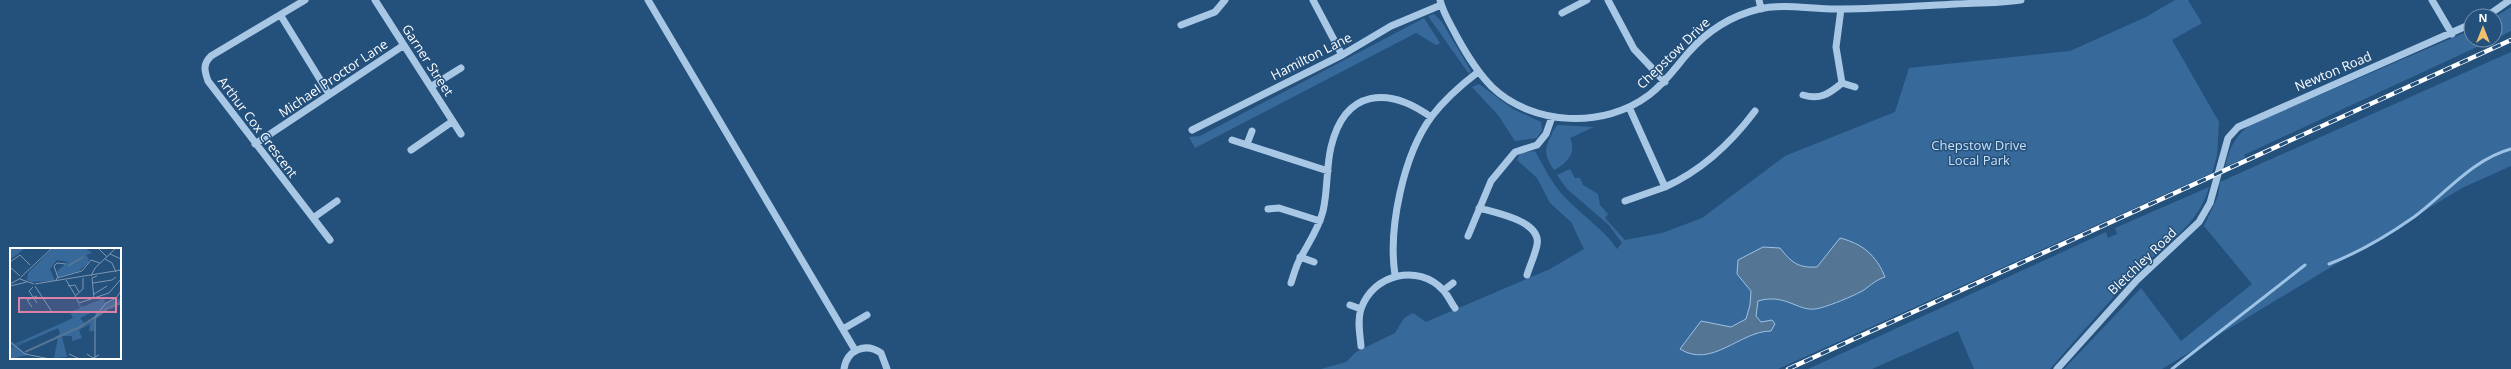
<svg xmlns="http://www.w3.org/2000/svg" width="2511" height="369" viewBox="0 0 2511 369" font-family="'Open Sans',sans-serif">
	<style>
		.green { fill: #376a9a }
		.water { fill: #557595; stroke: #9cc3e6 }
		.lines { fill: none; stroke-linecap: round; stroke-linejoin: round }
		.stream { stroke: #9cc3e6; stroke-width: 3 }
		.minor { stroke: #a8c7e5; stroke-width: 7 }
		.rail-casing { stroke: #fff; stroke-width: 4.5 }
		.rail { stroke: #24507c; stroke-width: 3; stroke-dasharray: 9; stroke-linecap: butt }
		.labels { text-anchor: middle; dominant-baseline: central; stroke-width: 3; stroke-linejoin: round; paint-order: stroke }
		.street-label { font-size: 13px; fill: #fff; stroke: #24507c }
		.park-label { font-size: 13px; fill: #cbe0f4; stroke: #24507c }
		.inset-river { fill: none; stroke: #557595; stroke-width: 2 }
		.inset-road { fill: none; stroke: #7c96b0; stroke-width: 1 }
		.view { fill: #dd80a5; fill-opacity: 0.15; stroke: #dd80a5; stroke-width: 2 }
		.inset-edge { fill: none; stroke: #fff; stroke-width: 2 }
	</style>
	<rect width="100%" height="100%" fill="#24507c"/>
	<!-- green -->
	<path class="green" d="M2175,0H2188L2202,23L2172,40L2219,122L2217,156L2212,173L1778,369H1321L1346,362L1356,352L1395,333L1404,318L1413,313L1426,322L1550,269L1584,249L1571,222L1550,203L1537,178L1517,160L1520,153L1535,151C1543,165 1550,180 1561,193C1578,213 1602,227 1617,249L1622,243L1609,225L1567,189L1557,175L1570,169L1575,178H1580L1583,185L1598,194L1600,205L1608,214L1605,218L1625,240L1662,233L1702,218L1785,156L1895,112L1909,68L2070,51L2146,17Z
		M2511,7V31L2495,39V17Z
		M1434,14L1442,22L1471,71L1469,74L1428,16Z
		M1424,18L1440,43L1436,45L1416,33L1195,148L1189,137L1200,136Z
		M2471,30V40H2492L2244,155L2245,158L2225,167C2229,149 2235,135 2252,124Z
		M2511,52V166L2462,188L2162,369H2064L2141,288L2181,341L2252,284L2204,226L2218,196L2220,182Z
		M1479,84L1513,109L1541,122L1542,130L1537,138L1515,141L1498,115L1472,87Z
		M1558,125L1594,127L1570,138C1577,153 1567,163 1554,170C1546,158 1543,151 1550,138C1553,132 1553,129 1558,125Z
		M2209,187C2198,227 2164,244 2137,272C2107,303 2079,336 2050,369H1974L1958,331L1872,369H1808L2106,232L2108,238L2117,234L2115,228Z"/>
	<!-- water -->
	<path class="water" d="M1840,238C1863,244 1876,255 1885,277C1876,280 1872,284 1864,290C1856,295 1825,308 1815,309C1797,311 1785,293 1758,301L1756,316L1761,322L1772,320L1775,324L1771,331C1740,331 1712,369 1680,349L1701,321L1731,327L1746,319L1750,305L1751,291L1737,274L1738,260L1763,247L1780,248C1792,263 1798,268 1817,267Z"/>
	<g class="lines">
		<!-- stream -->
		<path class="stream" d="M2329,264C2360,252 2387,236 2414,217C2445,194 2473,159 2511,149
			M2172,369L2305,265"/>
		<!-- minor -->
		<path class="minor" d="M305,0L211,56C203,64 204,70 208,81L330,240
			M375,0L461,134
			M648,0L855,350
			M1313,0L1342,55
			M1440,0C1443,13 1451,25 1457,37C1467,55 1477,72 1492,87C1533,126 1604,129 1649,95C1666,82 1675,68 1688,53C1708,30 1730,16 1759,9C1785,3 1814,10 1841,9C1879,9 1918,6 1956,4C1977,3 2000,3 2021,0
			M1608,0L1634,49L1665,82
			M1759,0L1761,9
			M2432,0L2452,34
			M1841,9L1836,47L1842,83
			M1562,13L1587,0
			M281,16L329,94
			M2487,16L2510,0
			M1181,25L1215,12L1225,0
			M432,86L461,68
			M1803,95C1820,100 1829,94 1842,83L1855,87
			M1629,107L1665,187C1703,170 1731,143 1755,111
			M1192,130L1342,55L1391,26L1441,5
			M1232,140L1328,171
			M255,144L404,45
			M1247,144L1252,131
			M411,150L453,121
			M1625,201L1665,187
			M1479,208C1496,213 1542,221 1537,245C1535,255 1530,265 1527,275
			M1268,209L1279,208L1320,221
			M313,218L337,201
			M1468,236L1491,181L1515,152L1537,145L1546,134L1552,117
			M1300,257L1314,262
			M1395,275C1388,229 1403,155 1432,116C1445,99 1461,85 1478,72
			M1291,283C1294,274 1296,265 1301,257C1309,242 1319,228 1323,211C1328,190 1326,168 1331,147C1345,89 1388,86 1431,117
			M1444,290L1453,283
			M1350,305L1361,309
			M843,329L867,315
			M1361,346C1360,334 1357,321 1361,309C1373,274 1418,263 1443,290C1448,295 1451,303 1455,308
			M844,369C847,350 865,342 881,353L887,369
			M2057,369L2137,280L2199,222L2210,203L2228,138L2238,127L2471,24"/>
		<!-- rail casing -->
		<g class="rail-casing">
			<path id="rail" d="M1788,369L2511,40"/>
		</g>
		<!-- rail -->
		<use href="#rail" class="rail"/>
	</g>
	<g class="labels">
		<!-- street labels -->
		<g class="street-label">
			<text transform="translate(1673 53) rotate(-44)">Chepstow Drive</text>
			<text transform="translate(1311 56) rotate(-27)">Hamilton Lane</text>
			<text transform="translate(428 60) rotate(57)">Garner Street</text>
			<text transform="translate(2333 71) rotate(-23)">Newton Road</text>
			<text transform="translate(333 78) rotate(-34)">Michael Proctor Lane</text>
			<text transform="translate(258 127) rotate(53)">Arthur Cox Crescent</text>
			<text transform="translate(2142 261) rotate(-44)">Bletchley Road</text>
		</g>
		<!-- park labels -->
		<g class="park-label">
			<text x="1979" y="145">Chepstow Drive<tspan x="1979" dy="15">Local Park</tspan></text>
		</g>
	</g>
	<!-- overview -->
	<g transform="translate(10 248)">
		<rect width="111" height="111" fill="#24507c"/>
		<path d="M0,0H15L0,12ZM43,0H75L82,5L76,7L79,11L78,15L69,23L48,29L46,24L58,14L47,12L40,21L45,33L21,34L17,32L18,25ZM111,49L96,56L111,50V57H104L86,71L85,63L70,70L76,77L84,69V83H79L80,76L69,82L72,90L62,93V88H52L57,109L44,110L48,90L45,89L50,86L48,80L7,98L17,107L0,111V100L19,92L0,99L2,97L1,93L5,96L63,70L60,64L70,60L66,53L72,59L94,50L95,55Z" fill="#376a9a"/>
		<path class="inset-river" d="M58,18L73,9M99,60L111,55M86,69L98,60M15,104L70,79L85,69"/>
		<path class="inset-road" d="M88,0L97,9M100,6L111,11M10,7L20,17M95,11L102,15L106,24M0,14L10,7M0,19L10,28M81,28L85,20L106,0M11,29L42,0M48,30L44,18L47,15L56,16M73,30V41L65,48L69,55L99,45L111,31M10,31L24,36M56,32L65,47M46,33L47,30L72,23L81,12L90,15M83,35L102,32L106,29M0,36L11,30M25,36L111,22M0,38L17,34M25,38L42,64M58,38L65,37L69,44M23,39L19,43L27,55M84,46L97,38M84,50L82,30L87,28M22,59L17,52L27,48M0,94L15,106L40,111M59,106L70,111M77,106L83,110L89,107M85,111V69L96,55L106,50L111,43"/>
		<path class="view" d="M9,50H106V64H9Z"/>
		<rect width="111" height="111" class="inset-edge"/>
	</g>
	<!-- north arrow -->
	<g transform="translate(2483 28)"><circle r="19" fill="#24507c" stroke="#7c96b0"/>
	<path d="M0-3L7 15L0 10L-7 15Z" fill="#efc16c"/>
	<text y="-6" font-size="11" font-weight="bold" text-anchor="middle" fill="#ffffff">N</text>
	</g>
</svg>
